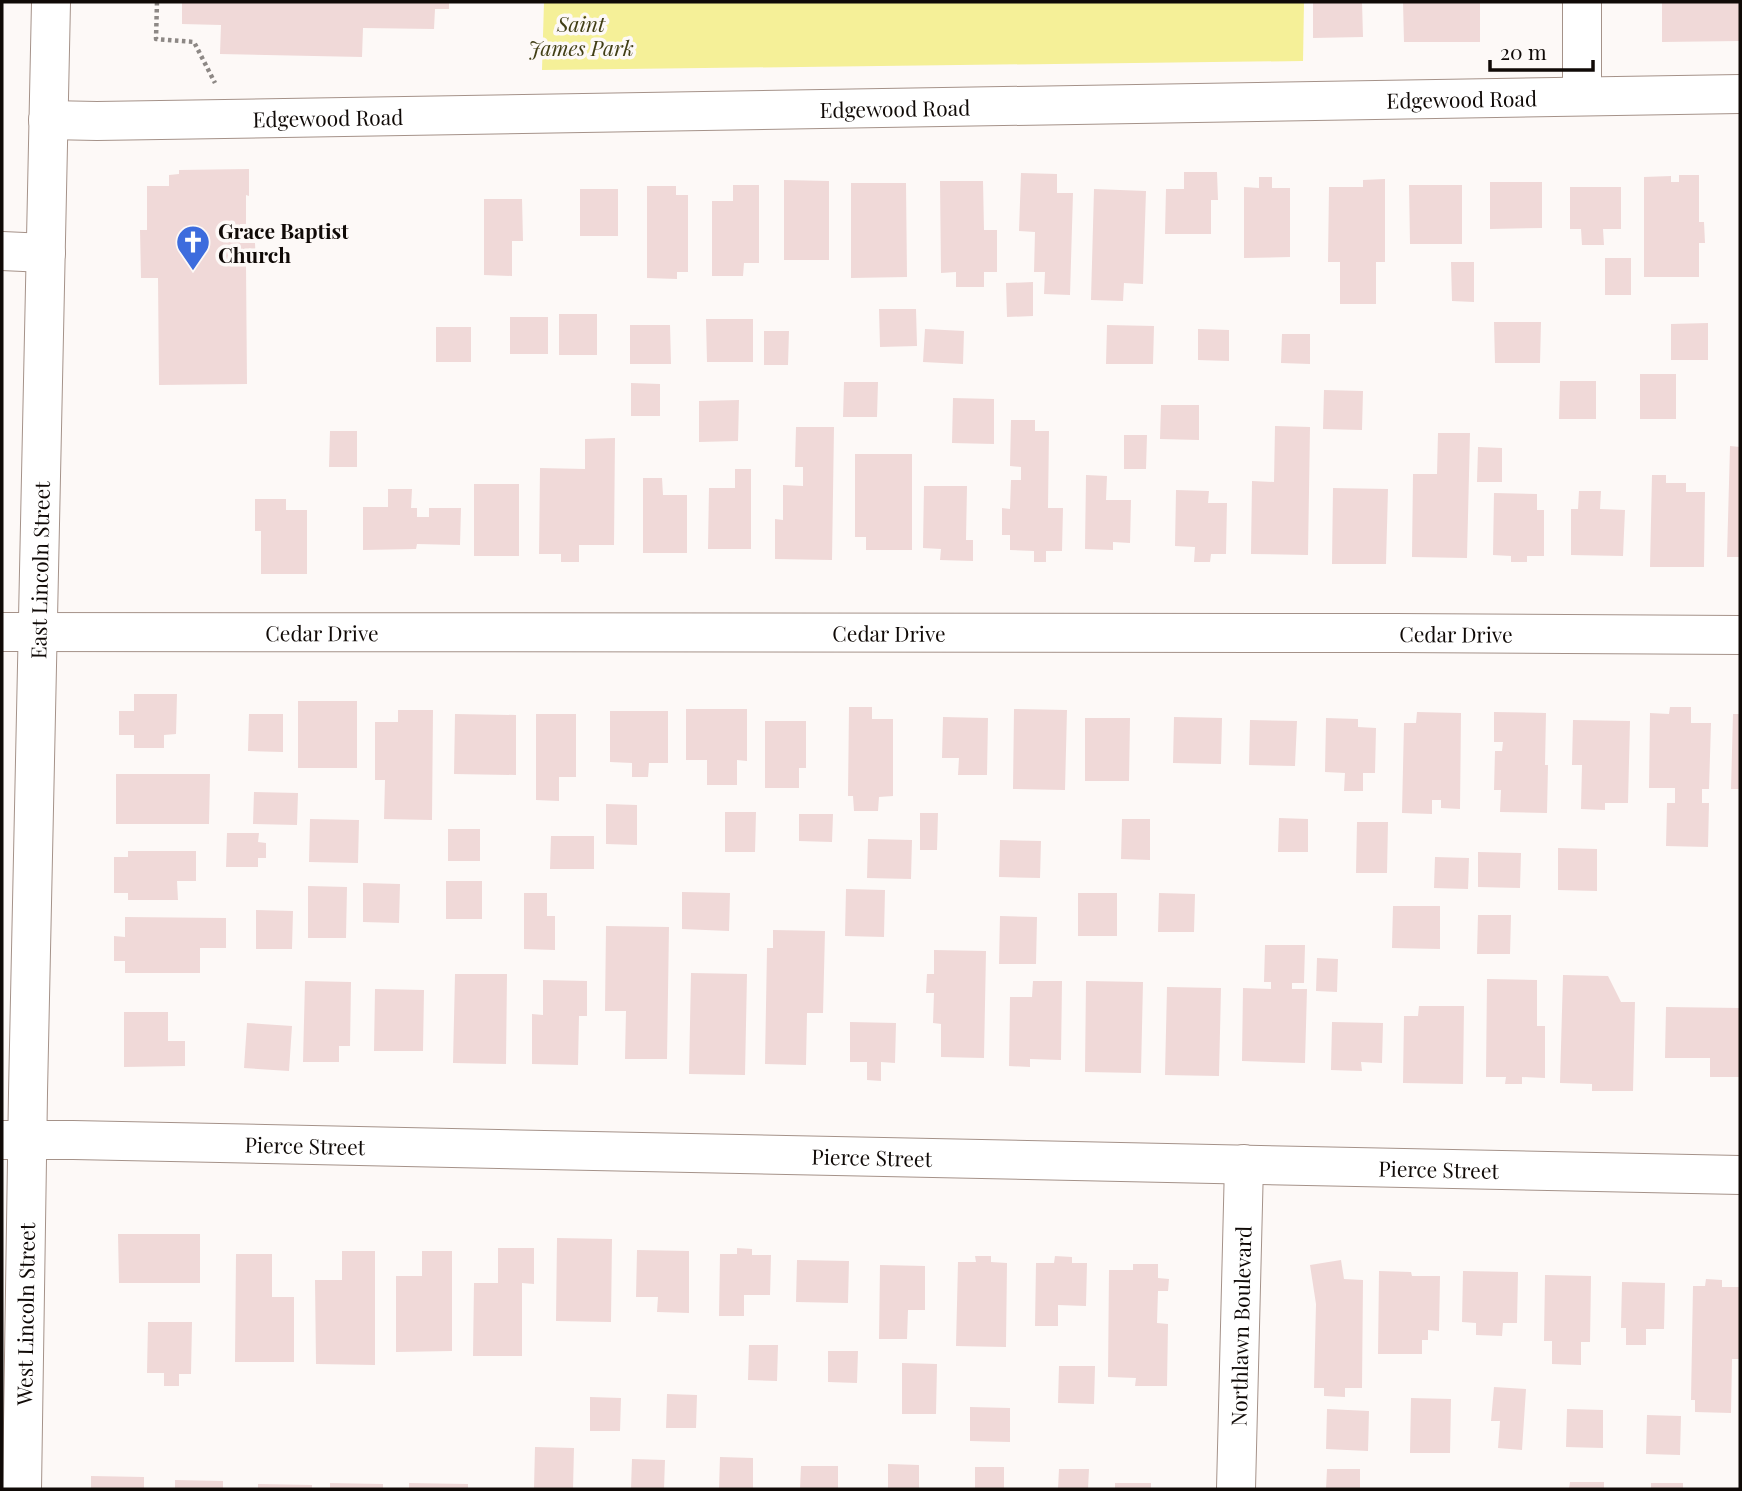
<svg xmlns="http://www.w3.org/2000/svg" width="1742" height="1491" viewBox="0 0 1742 1491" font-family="'Playfair Display',serif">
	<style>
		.green { fill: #f5f098 }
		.building { fill: #f0d9d8 }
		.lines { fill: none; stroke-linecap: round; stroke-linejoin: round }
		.minor-casing { stroke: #a59289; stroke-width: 40 }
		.path { stroke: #8d8885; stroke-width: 4.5; stroke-dasharray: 3.5 3.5; stroke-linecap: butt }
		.minor { stroke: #fff; stroke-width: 38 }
		.labels { text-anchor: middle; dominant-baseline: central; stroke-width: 7; stroke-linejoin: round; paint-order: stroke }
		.park-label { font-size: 21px; font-style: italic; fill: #413e15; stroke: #fdf9f7 }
		.street-label { font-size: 21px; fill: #100a07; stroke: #fdf9f7 }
		.poi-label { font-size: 21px; font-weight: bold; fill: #100a07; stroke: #fdf9f7; text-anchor: start }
	</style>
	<rect width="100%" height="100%" fill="#fdf9f7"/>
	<!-- green -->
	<path class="green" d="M544,2H1304L1303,61L542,70Z"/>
	<!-- building -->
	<path class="building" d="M182,2H449V9H435L434,29L363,28L362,57L220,54L221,25L182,24Z
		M1313,2H1362L1363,37L1313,38Z
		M1403,2H1480V42H1404Z
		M1662,2H1740V41L1662,42Z
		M249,169V196L246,195V224H240V243H255L256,265H246L247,384L159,385L158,278H141L140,230H147V186H169V175L179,174V170Z
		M1184,172H1217L1218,200H1211V234H1165L1166,189H1184Z
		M1021,173L1057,174V193H1073L1070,295L1044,294L1045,272H1034L1035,232L1019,231Z
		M1679,175H1699V222H1704L1705,243H1699V277H1644V177L1671,176V182H1679Z
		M1259,177H1272V188H1290V257L1244,258V187L1259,188Z
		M1385,179V262H1376V304H1340V262H1328L1329,187H1363V180Z
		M784,180L829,181V260H784Z
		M940,181H983L984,230H997V272H984V287H956V272L941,273Z
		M1490,182H1542V228L1490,229Z
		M851,183H906L907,277L851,278Z
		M733,185H759V263H744L743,276H712V201H733Z
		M1409,185H1462V244H1410Z
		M647,186H676V195H688V272H677V279L647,278Z
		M1570,187H1621V229H1603L1604,245H1582L1581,229H1570Z
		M580,189H618V236H580Z
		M1094,189L1146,191L1143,284L1124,283L1123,301L1091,300Z
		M484,199H522L523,241H512V276L484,275Z
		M1605,258H1631V295H1605Z
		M1451,262H1474V302L1452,301Z
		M1033,282V316L1007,317L1006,283Z
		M879,309H916L917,346L880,347Z
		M559,314H597V355H559Z
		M510,317H548V354H510Z
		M706,319H753V362H707Z
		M1494,322H1541L1540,363H1495Z
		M1708,323V360H1671V324Z
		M630,325H670L671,364H630Z
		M1107,325L1154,326L1153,364H1106Z
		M436,327H471V362H436Z
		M925,329L964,331L963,364L923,362Z
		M1198,329L1229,330V361L1198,360Z
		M764,331H789L788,365H764Z
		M1282,334H1310V364L1281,363Z
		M1640,374H1676V419H1640Z
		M1560,381H1596V419H1559Z
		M844,382H878L877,417H843Z
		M631,383L660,384V416H631Z
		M1324,390L1363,391L1362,430L1323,429Z
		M953,398L994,399V444L952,443Z
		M739,400L738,441L699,442V401Z
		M1161,405H1199V440L1160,439Z
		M1011,420H1035V431H1049L1048,508H1063L1062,551H1046V562H1034V551L1010,550V535H1002V508L1010,509L1011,480H1021V467L1010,466Z
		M1275,426L1310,427L1308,555L1251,554L1252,481L1274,482Z
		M796,427H834L832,560L775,559V519L783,520V485L803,486V467H795Z
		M330,431H357V467H329Z
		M1438,433H1470L1467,558L1412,557L1413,474H1437Z
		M1124,435H1147L1146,469H1124Z
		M615,438L614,545H579V562H561V554H539L540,468L585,469V439Z
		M1730,446L1740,447V557H1727Z
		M1478,447L1502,448V482H1477Z
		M855,454H912V550H866V537H855Z
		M735,469H751V549H708L709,488H735Z
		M1086,475L1107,476L1106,500H1131L1130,543L1113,542V550L1085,549Z
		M1652,475H1666V483H1686V492H1705L1704,567H1650Z
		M643,478H662L663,495H687V553H643Z
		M474,484H519V556H474Z
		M924,486H967L966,540H973V561L940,560L941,549L923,548Z
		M1333,488L1388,489L1386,564H1332Z
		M388,489H412L411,508H417V517H429V508H461L460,545L417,544L416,549L363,550V507H388Z
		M1176,490L1209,491L1208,503H1227L1226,554H1211L1210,562H1194L1195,547L1175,546Z
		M1579,491H1601L1600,509L1625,510L1623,556L1571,555V509H1578Z
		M1494,493L1537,494V510H1544V556H1527V562H1511V556L1493,555Z
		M255,499H286V510H307V574H261V531H255Z
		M134,694H177L176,734L164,735V748H134V735H119V711H134Z
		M298,701H357V768H298Z
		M849,707H872V719H893V796L879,797L878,811H854L853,796H848Z
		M1670,707H1691V723H1711L1709,789H1702V803H1709L1708,847L1666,846L1667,803H1675V788H1649L1650,713L1669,714Z
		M686,709H747V761L737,760V785H707V760H686Z
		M1014,709L1067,710L1065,790L1013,789Z
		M398,710H433L432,820L384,819L385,780H375V722H398Z
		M610,711H668V763H649L648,777H632V763L610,762Z
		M1417,712L1461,713L1460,809L1441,808V800H1432V814L1402,813L1404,723H1416Z
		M1494,712L1546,713L1545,765H1548L1547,813L1500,812L1501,790H1494L1495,751H1502L1503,742H1494Z
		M249,714H283V752L248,751Z
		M455,714L516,715V775L454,774Z
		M536,714H576V777H559V801L536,800Z
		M1733,714H1740V789H1731Z
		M943,717L988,718L987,775H958L959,758H942Z
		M1174,717L1222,718L1221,764L1173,763Z
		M1085,718H1130L1129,781H1085Z
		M1326,718L1358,719V727L1376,728L1375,773H1363V791H1344L1345,773L1325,772Z
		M1250,720L1297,721L1295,766L1249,765Z
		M1573,720L1630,721L1628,803H1605V810L1581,809L1582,765H1572Z
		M765,721H806V768H799V788H765Z
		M116,774H210L209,824H116Z
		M254,792L298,793L297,825L253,824Z
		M606,804L637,805V845L606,844Z
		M725,812H756L755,852H725Z
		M920,813H938L937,850H920Z
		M799,814H833L832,842L799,841Z
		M1279,818L1308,819V852H1278Z
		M310,819L359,820L358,863L309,862Z
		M1122,819H1150V860L1121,859Z
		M1357,822H1388L1387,873H1356Z
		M448,829H480V861H448Z
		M227,833H259L258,842L266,843V858H258V867H226Z
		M551,836H594V869H550Z
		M868,839L912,840L911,879L867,878Z
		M1000,840L1041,841L1040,878L999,877Z
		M1558,848L1597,849V891L1558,890Z
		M128,851H196V881H177L178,900H128V893H114V857H128Z
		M1478,852L1521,853L1520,888L1478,887Z
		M1435,857L1469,858L1468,889L1434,888Z
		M446,881H482V919H446Z
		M363,883L400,884L399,923L363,922Z
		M308,886L347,887L346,938H308Z
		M846,889L885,890L884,937L845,936Z
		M682,892L730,893L729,931L682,929Z
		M524,893H547V916H555V950L524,949Z
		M1078,893H1117V936H1078Z
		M1159,893L1195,894L1194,932H1158Z
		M1393,906H1440V949L1392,948Z
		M256,910L293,911L292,949H256Z
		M1478,915H1511L1510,954H1477Z
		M1000,916L1037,917L1036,964H999Z
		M125,917L226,918V948H200V973H125V961H114V936L125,937Z
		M606,926L669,927L667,1059H625L626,1011H605Z
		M773,930L825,931L823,1013H807L806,1065L765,1064L767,948H773Z
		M1265,945H1305L1304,983H1292V989H1307L1305,1063L1242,1061L1243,988L1271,989V982H1264Z
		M934,950L986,951L984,1058L941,1057V1024L933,1023L934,993H926L927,974H934Z
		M1317,958L1338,959L1337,992L1316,991Z
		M691,973L747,974L745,1075L689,1074Z
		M455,974H507L506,1064L453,1063Z
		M1563,975L1608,976L1621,1002H1635L1633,1091H1592V1084L1560,1083Z
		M1487,979L1537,980V1026H1545V1078L1522,1077V1084H1505L1506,1077H1486Z
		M543,980L587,981V1016H579L578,1065L532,1064V1014L543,1015Z
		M305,981L351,982L350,1046H339V1062H303Z
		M1033,981H1062L1061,1060L1030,1059V1067L1009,1066L1010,997H1032Z
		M1086,981L1143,982L1141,1073L1085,1072Z
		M1167,987L1221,988L1219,1076L1165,1075Z
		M375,989L424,990L423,1051H374Z
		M1419,1006H1464L1463,1084L1403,1083L1404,1016H1418Z
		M1666,1007L1740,1008V1077H1710V1058H1665Z
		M124,1012H168V1041H185V1066L124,1067Z
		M850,1022L896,1023L895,1063L881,1062V1081L867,1080V1062H850Z
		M1332,1022L1383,1023L1382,1063L1361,1062L1362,1071L1331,1070Z
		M247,1023L292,1026L289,1071L244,1068Z
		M118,1234H200V1283H119Z
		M557,1238L612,1239L611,1322L556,1321Z
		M498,1248H534V1284L522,1283V1356H473L474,1283H498Z
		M737,1248L752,1249V1255H771L770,1295H744V1316H719L720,1254H737Z
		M637,1250L689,1251V1313L657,1312L658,1297H636Z
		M342,1251H375V1365L316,1364L315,1280H342Z
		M422,1251H452V1351L396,1352V1276H422Z
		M236,1254H272V1297H294V1362H235Z
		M975,1256H991V1262L1007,1263L1006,1347L956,1346L958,1262H976Z
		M1055,1256L1072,1257V1263H1087L1086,1306L1058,1305V1326H1035L1036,1263H1054Z
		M797,1260L849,1261L848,1303L796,1302Z
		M1341,1260L1344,1279L1363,1280L1362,1388H1345V1397L1324,1396V1388H1314L1316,1304L1310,1265Z
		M1133,1264H1158V1278L1169,1279L1168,1291H1158L1157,1323L1168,1324L1167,1386H1135L1136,1378L1108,1377L1109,1270H1133Z
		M880,1265L925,1266V1310H908L907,1339H879Z
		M1379,1271L1411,1272L1412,1276H1440L1439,1331L1428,1330V1340H1422V1354H1378Z
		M1463,1271L1518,1272L1517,1323H1503L1502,1336L1476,1335V1323L1462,1322Z
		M1545,1275L1591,1276L1590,1342H1581V1365L1552,1364V1341H1544Z
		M1706,1279L1722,1280V1287H1740V1359H1732L1731,1413L1695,1412V1400H1691L1693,1286H1705Z
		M1622,1282L1665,1283L1664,1329H1646V1345H1626V1328H1621Z
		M148,1322H192L191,1374H179V1386H164V1373H147Z
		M749,1345H778L777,1381L748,1380Z
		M828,1351H858L857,1383L828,1382Z
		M902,1363L937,1364L936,1414H902Z
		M1059,1366H1095L1094,1404L1058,1403Z
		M1494,1387L1526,1389L1522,1450L1498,1448L1500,1421H1491Z
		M667,1394L697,1395L696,1428H666Z
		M590,1397L621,1398L620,1431H590Z
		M1411,1398L1451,1399L1450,1453H1410Z
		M970,1407L1010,1408V1442L970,1441Z
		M1327,1409L1369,1411L1368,1451L1326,1449Z
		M1567,1409L1603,1410V1448L1566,1447Z
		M1647,1415L1681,1416L1680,1455L1646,1454Z
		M535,1447L574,1448L573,1489L534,1488Z
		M720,1457L753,1458V1489H719Z
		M632,1459L665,1460L664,1489H631Z
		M888,1464L919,1465V1489H888Z
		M801,1466H838V1489H800Z
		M975,1467H1004V1489H975Z
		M1059,1469H1089L1088,1489H1058Z
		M1327,1469H1360V1489H1326Z
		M91,1476L144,1477V1489H91Z
		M175,1480L223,1481V1489H175Z
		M1570,1482H1604V1489H1569Z
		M330,1483L383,1484V1489H330Z
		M409,1483L468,1484V1489H409Z
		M1115,1483H1151V1489H1115Z
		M1651,1483H1683V1489H1651Z
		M258,1484L312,1485V1489H258Z"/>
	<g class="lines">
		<!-- minor casing -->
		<g class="minor-casing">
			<g id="minor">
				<path d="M1582,96V2"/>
				<path id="s1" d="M48,120L97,121L1740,94"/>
				<path d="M2,251L46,253"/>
				<path id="s2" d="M2,632L1394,633L1740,635"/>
				<path id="s3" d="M2,1140H73L1740,1175"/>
				<path id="s4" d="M22,1489L28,1093L51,2"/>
				<path id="s5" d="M1236,1489L1244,1164"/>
			</g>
		</g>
		<!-- path -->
		<path class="path" d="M157,2L156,39L194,42L215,83"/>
		<!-- minor -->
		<use href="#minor" class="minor"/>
	</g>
	<!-- icons -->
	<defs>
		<g id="church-pin" transform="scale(1.75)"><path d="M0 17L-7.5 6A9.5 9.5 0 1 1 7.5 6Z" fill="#3d6cdd" stroke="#fdf9f7"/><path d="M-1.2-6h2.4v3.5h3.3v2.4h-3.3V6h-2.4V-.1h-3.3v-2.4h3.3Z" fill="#fff"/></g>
	</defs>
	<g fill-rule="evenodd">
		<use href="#church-pin" x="193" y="242"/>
	</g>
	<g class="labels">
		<!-- park labels -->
		<g class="park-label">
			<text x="581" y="23">Saint<tspan x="581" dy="24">James Park</tspan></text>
		</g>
		<!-- street labels -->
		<g class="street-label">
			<text stroke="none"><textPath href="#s1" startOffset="1414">Edgewood Road</textPath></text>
			<text stroke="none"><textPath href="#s1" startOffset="847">Edgewood Road</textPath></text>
			<text stroke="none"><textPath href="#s1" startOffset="280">Edgewood Road</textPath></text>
			<text stroke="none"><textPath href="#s4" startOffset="919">East Lincoln Street</textPath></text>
			<text stroke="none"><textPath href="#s2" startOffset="320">Cedar Drive</textPath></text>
			<text stroke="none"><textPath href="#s2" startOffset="887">Cedar Drive</textPath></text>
			<text stroke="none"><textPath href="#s2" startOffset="1454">Cedar Drive</textPath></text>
			<text stroke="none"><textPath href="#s3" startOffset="303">Pierce Street</textPath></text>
			<text stroke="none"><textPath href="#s3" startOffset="870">Pierce Street</textPath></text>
			<text stroke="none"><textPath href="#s3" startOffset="1437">Pierce Street</textPath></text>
			<text stroke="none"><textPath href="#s4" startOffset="175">West Lincoln Street</textPath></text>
			<text stroke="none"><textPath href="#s5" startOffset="163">Northlawn Boulevard</textPath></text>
		</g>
		<!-- poi labels -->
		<g class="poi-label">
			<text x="218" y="230">Grace Baptist<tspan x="218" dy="24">Church</tspan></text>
		</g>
	</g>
	<!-- border -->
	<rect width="1742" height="1491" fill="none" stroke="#100a07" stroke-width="7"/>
	<!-- scale -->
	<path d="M1490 60v10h103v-10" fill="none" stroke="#100a07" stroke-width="3.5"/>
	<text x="1500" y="60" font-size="21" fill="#100a07" stroke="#fdf9f7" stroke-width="5" paint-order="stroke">20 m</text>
</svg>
